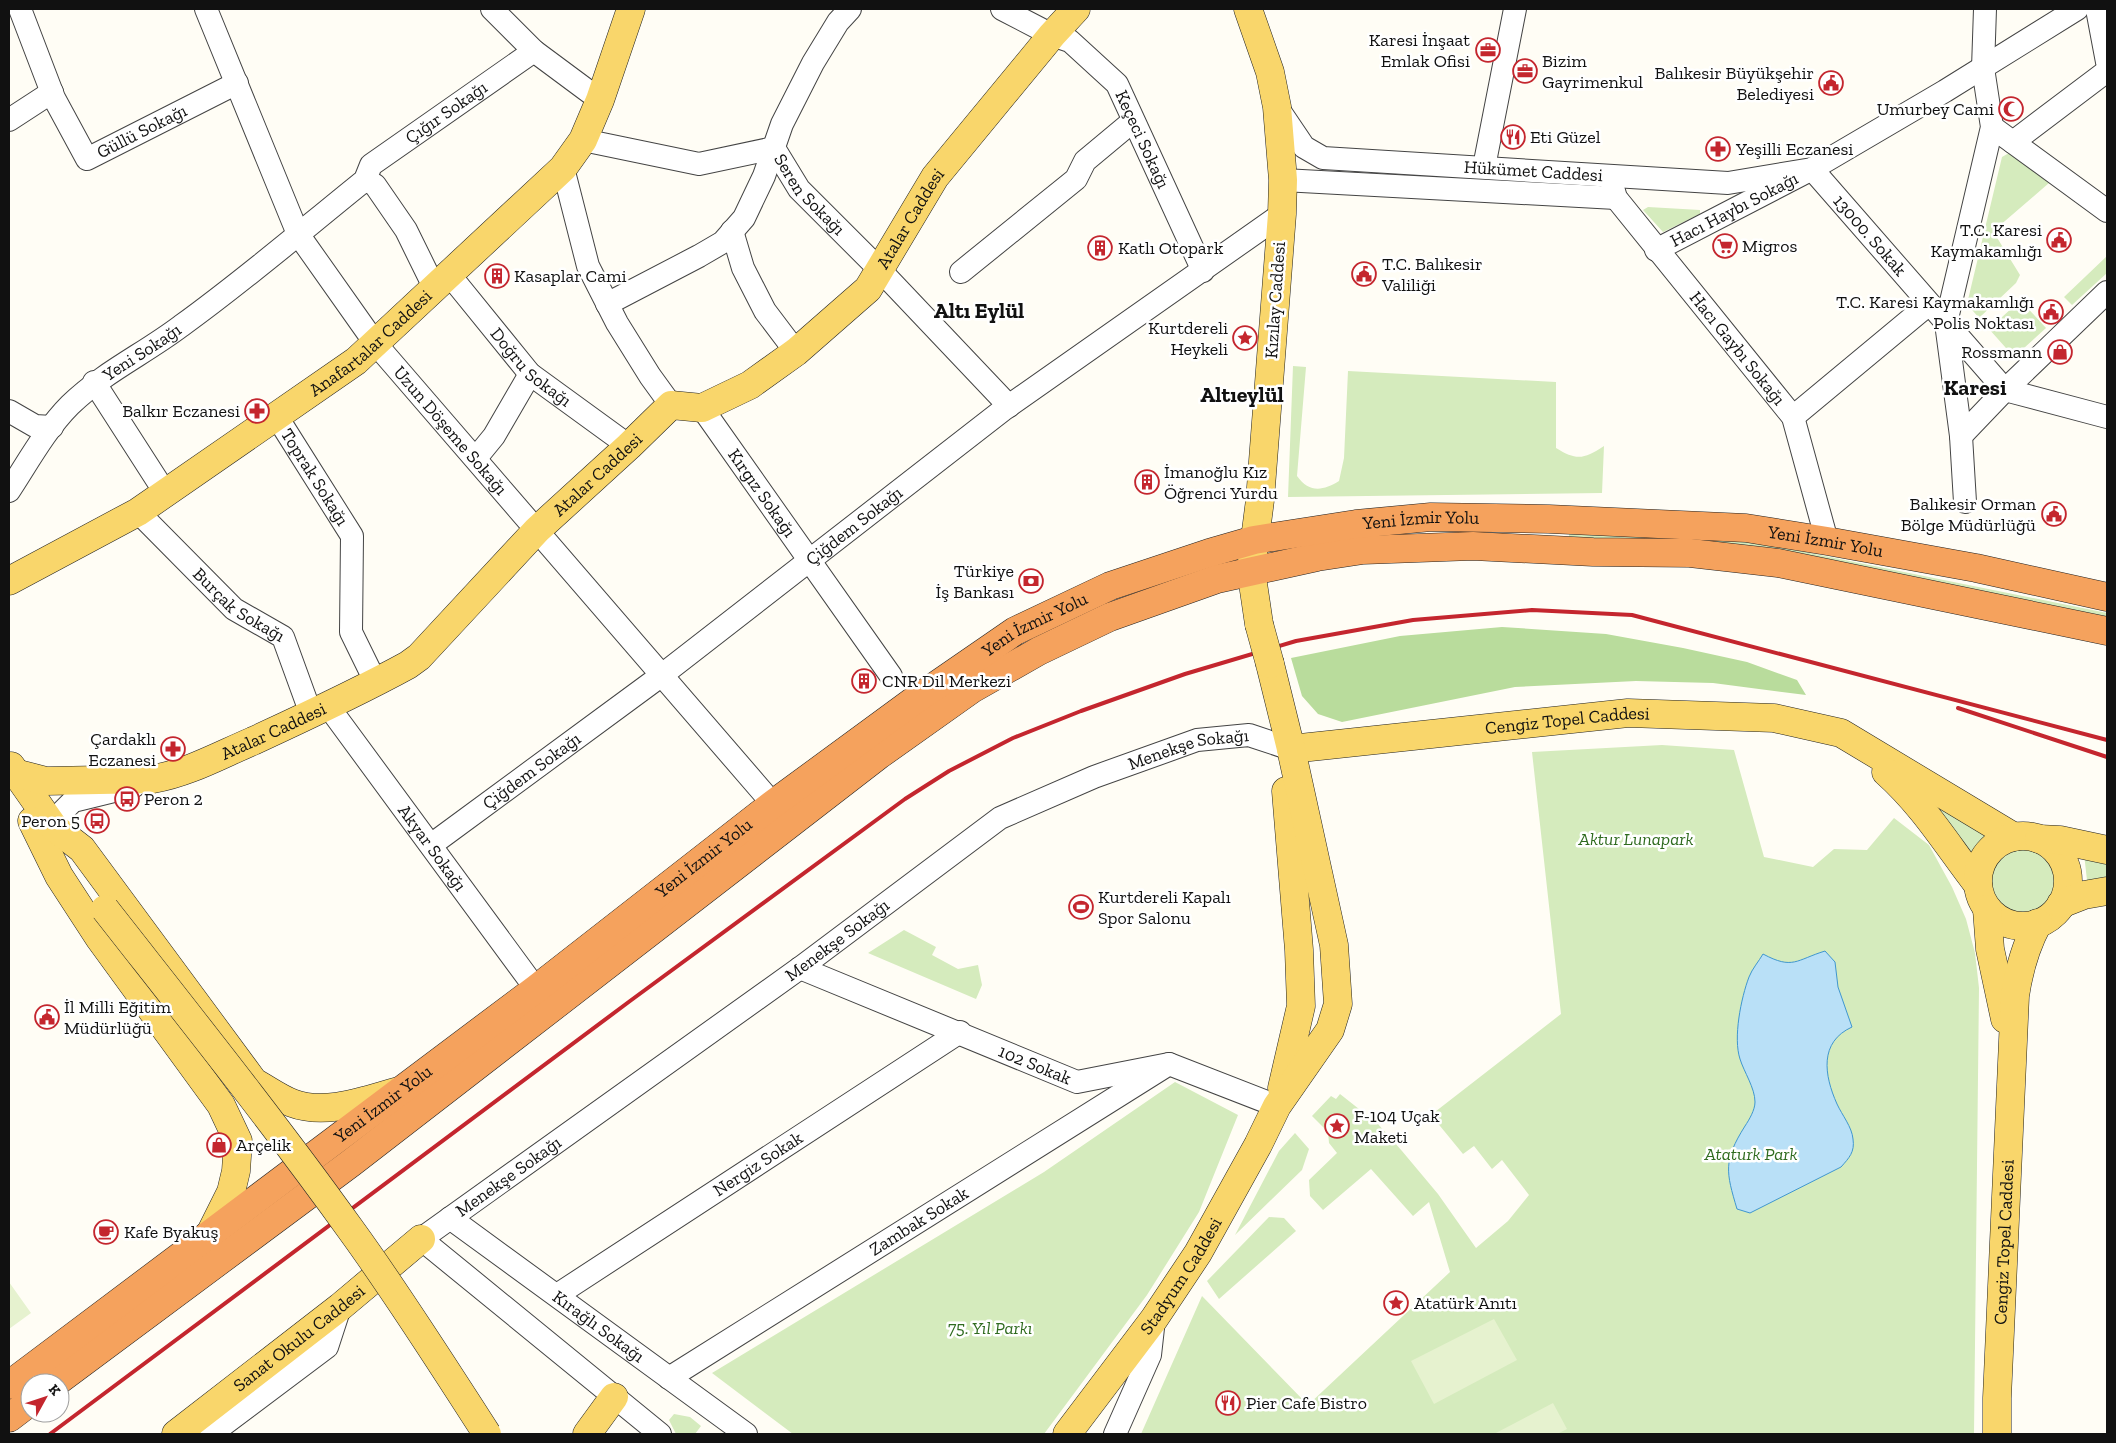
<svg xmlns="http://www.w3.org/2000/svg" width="2116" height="1443" viewBox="0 0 2116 1443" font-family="'Zilla Slab',serif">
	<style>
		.green { fill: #d5ebbd }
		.forest { fill: #b9dc9c }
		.pitch { fill: #e6f2cf }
		.water { fill: #b9e0f7; stroke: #3f96cf }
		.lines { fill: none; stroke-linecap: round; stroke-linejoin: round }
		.minor-casing { stroke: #444; stroke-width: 24 }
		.major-casing { stroke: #222; stroke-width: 29 }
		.highway-casing { stroke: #222; stroke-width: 29 }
		.minor { stroke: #fff; stroke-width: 22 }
		.major { stroke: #f9d66b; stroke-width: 28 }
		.highway { stroke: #f5a25d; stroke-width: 28 }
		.rail { stroke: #c4262e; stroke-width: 4 }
		.major-bridge-casing { stroke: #222; stroke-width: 29; stroke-linecap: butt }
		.major-bridge { stroke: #f9d66b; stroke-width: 28 }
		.labels { text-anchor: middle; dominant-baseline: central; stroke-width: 5; stroke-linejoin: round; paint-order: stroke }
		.poi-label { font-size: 18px; fill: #111; stroke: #fff; text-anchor: start }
		.street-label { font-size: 18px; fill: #111; stroke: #fff }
		.park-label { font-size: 18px; font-style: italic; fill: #2f6b1f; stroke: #fff }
		.district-label { font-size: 22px; font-weight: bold; fill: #111; stroke: #fff }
	</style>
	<rect width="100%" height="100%" fill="#fffdf5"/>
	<!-- green -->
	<path class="green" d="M2009,153L2049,183L1998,227L1996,236L2020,275L2016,283L1979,318L1967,304L2002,157Z
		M1648,207L1700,210V214L1663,232L1643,210Z
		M2107,256V273L2072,305L2064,297Z
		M2023,303L2046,328L2014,357L1989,329L2013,307Z
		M1293,366L1306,367L1297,476C1309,493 1323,491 1339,481L1344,458L1348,371L1556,382V448C1577,461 1584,459 1604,446L1602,493L1288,497Z
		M1569,532L1756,542L2107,613V618L1569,539Z
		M1662,745L1734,750L1764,857L1813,867L1834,849L1867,850L1894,818L1929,845L1952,887L1966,919L1975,953L1979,988L1974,1434H1141L1202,1296L1308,1405L1450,1272L1429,1202L1413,1216L1371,1169L1323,1210L1310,1196L1309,1180L1337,1153L1329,1143L1328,1132L1312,1116L1331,1096L1336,1099L1340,1094L1378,1124L1402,1151L1438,1194L1476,1248L1508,1221L1529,1195L1502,1160L1492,1169L1474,1146L1463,1154L1431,1115L1561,1014L1532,752Z
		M1927,801L1951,815L1993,835L1980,850L1974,860Z
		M1990 879a33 33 0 1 1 66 0a33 33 0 1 1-66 0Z
		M2084,854L2107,859V877L2088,889Z
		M904,930L936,947L932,955L958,969L978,965L982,985L976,999L868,953Z
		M1175,1082L1238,1115L1199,1212L1147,1295L1044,1434H793L712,1373L1044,1172Z
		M1295,1133L1309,1149L1302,1170L1235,1235L1279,1151Z
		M1269,1217L1284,1218L1296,1231L1219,1299L1207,1281Z
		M674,1414L690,1417L701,1426L695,1434H676L669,1420Z"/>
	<!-- forest -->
	<path class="forest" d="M1502,627L1606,634L1683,648L1747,662L1797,680L1806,695L1713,683L1636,681L1515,687L1342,722L1318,714L1302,696L1291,658L1400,636Z"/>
	<!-- pitch -->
	<path class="pitch" d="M9,1282L31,1313L9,1329V1281Z
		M1494,1319L1517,1360L1434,1404L1411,1361Z
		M1553,1403L1567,1429L1557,1434H1494Z"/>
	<!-- water -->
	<path class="water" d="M1825,951L1835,962L1838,987L1852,1027C1819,1042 1824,1075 1837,1104C1842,1115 1852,1127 1853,1139C1855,1152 1849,1158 1841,1167L1750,1213L1737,1209C1726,1172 1723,1161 1745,1126C1749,1120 1755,1110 1755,1102C1755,1088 1744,1072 1740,1059C1733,1038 1741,998 1749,977C1752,969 1759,961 1763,954C1793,970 1796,960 1825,951Z"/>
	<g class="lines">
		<!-- minor casing -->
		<g class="minor-casing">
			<g id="minor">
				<path id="s1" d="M20,9L54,98L87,159L237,83"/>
				<path id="s2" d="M206,9L298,234L375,343L773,804"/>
				<path d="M492,9L534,51L600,100"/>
				<path id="s3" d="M1002,9L1052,35L1070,41L1117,84L1203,271"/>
				<path d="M2097,9L2107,62"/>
				<path id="s4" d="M1277,107L1304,147L1323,158L1728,183L1812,169"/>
				<path d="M9,120L52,92"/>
				<path d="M1992,127L2107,211"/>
				<path id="s5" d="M583,140L699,164L774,148L799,189L880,270L1009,406"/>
				<path d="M2013,142L2107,71"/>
				<path d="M1484,167L1515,9"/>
				<path d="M563,168L588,266L617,323L650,376L671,405"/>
				<path id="s6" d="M1812,169L2005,390L2107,417"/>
				<path id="s7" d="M1610,177L1616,198L1793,417L1827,541"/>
				<path d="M365,180L375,185L406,230L434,287"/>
				<path d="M1283,180L1616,198"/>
				<path d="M732,231L743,268L765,311L796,352"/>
				<path id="s8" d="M1656,250L1812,169L1945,91L2077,9"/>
				<path d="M961,272L1076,179L1085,161L1133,121"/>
				<path id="s9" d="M448,273L530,374L629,446"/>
				<path d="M607,304L699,256L723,242L744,218L764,176L782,124L813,63L838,22L850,9"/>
				<path d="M94,382L166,494"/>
				<path id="s10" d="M702,408L891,676"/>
				<path d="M9,411L35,426L52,427"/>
				<path id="s11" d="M277,417L352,536L351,632L376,683"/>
				<path d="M1793,417L1929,304"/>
				<path d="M1961,436L2005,390L2107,292"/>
				<path d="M476,458L494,436L530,374"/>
				<path id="s12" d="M9,491C28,462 46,429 70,405C104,372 144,354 181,326C245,280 304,229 365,180L371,165L534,51"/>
				<path d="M1965,502L1961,436L1946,323L1992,127L1983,68L1985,9"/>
				<path id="s13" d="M138,512L234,609L283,637L311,714"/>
				<path id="s14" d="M328,706L536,989"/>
				<path d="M55,828L63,811L73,801L134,786"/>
				<path id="s15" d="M431,845L662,675L1003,410L1282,214"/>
				<path id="s16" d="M800,968L1077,1082L1169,1064L1277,1106"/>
				<path id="s17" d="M450,1218L746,1434"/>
				<path id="s18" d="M557,1295L960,1032"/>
				<path id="s19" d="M669,1378L1169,1064"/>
				<path d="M211,1434L327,1347L340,1307"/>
				<path id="s20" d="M660,1434L421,1239L800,968L1000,818L1094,777L1197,740L1249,735L1291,749"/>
				<path d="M1115,1434L1150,1355L1154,1319"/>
			</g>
		</g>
		<!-- major casing -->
		<g class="major-casing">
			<g id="major">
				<path d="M1248,9L1270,72L1277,107L1283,180L1282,214L1260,500L1251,570L1259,624"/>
				<path id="s21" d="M9,581L138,512L356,361L563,168L583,140L600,100L631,9"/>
				<path id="s22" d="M1291,749L1628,713L1774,718L1841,733L2014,837"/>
				<path d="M11,766L58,833"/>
				<path d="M1886,772C1924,806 1947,845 1978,885"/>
				<path id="s23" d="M15,773L46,781L153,779C188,773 220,755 253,741C305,717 357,693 408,665L419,657L537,530L629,446L671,405L702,408L750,385L796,352L868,289L935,177L1052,35L1076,9"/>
				<path d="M32,821L59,876L100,939L221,1105L238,1141L236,1171L231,1192L209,1236"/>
				<path d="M55,828L82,849L254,1082C267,1089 279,1098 292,1103C326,1116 366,1100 399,1091"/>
				<circle cx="2023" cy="881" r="45"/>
				<path d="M2039,839L2060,840L2107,850"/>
				<path d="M2061,904L2084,895L2107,891"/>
				<path d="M1987,909L1990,949L2005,1019"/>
				<path d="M1282,1088L1301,1006L1299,950L1286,791"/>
				<path id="s24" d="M176,1434L340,1307L421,1239"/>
				<path d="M587,1434L614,1397"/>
				<path id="s25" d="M1067,1434L1154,1319L1198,1253L1258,1145L1277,1106L1330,1030L1338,1004L1334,945L1291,749L1270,664"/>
				<path id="s26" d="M1997,1434V1398L2015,996C2019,969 2025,947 2038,923"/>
			</g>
		</g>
		<!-- highway casing -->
		<g class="highway-casing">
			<g id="highway">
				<path d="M55,1383L351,1163L879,755L972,689L1039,651L1110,617L1217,579L1317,557L1363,550L1473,546L1593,552L1690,553L1778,563L2107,631"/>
				<path id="s27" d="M9,1385L536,989L773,804L912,702L1015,631L1110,586L1209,553L1254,540L1356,524L1431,517L1549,519L1746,528L1827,541L1976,568L2107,597"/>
				<path d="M9,1418L30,1402"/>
			</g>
		</g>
		<!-- minor -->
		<use href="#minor" class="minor"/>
		<!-- major -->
		<use href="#major" class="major"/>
		<!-- highway -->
		<use href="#highway" class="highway"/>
		<!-- rail -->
		<path class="rail" d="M1958,708L2107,757
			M50,1434L630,1001L905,799L949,771L1013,738L1081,711L1185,674L1296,641L1413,620L1532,610L1632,615L2107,740"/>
		<!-- major-bridge casing -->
		<g class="major-bridge-casing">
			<path id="major-bridge" d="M1259,624L1270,664
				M105,909C188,1015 272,1120 351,1230C399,1296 443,1366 487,1434"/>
		</g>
		<!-- major-bridge -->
		<use href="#major-bridge" class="major-bridge"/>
	</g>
	<!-- icons -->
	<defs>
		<g id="office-ring" transform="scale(1.25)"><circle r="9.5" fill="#fff" stroke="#c4262e" stroke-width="1.5"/><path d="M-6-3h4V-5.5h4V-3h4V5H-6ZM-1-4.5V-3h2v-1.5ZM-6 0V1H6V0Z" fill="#c4262e"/></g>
		<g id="civic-ring" transform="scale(1.25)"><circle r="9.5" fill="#fff" stroke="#c4262e" stroke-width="1.5"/><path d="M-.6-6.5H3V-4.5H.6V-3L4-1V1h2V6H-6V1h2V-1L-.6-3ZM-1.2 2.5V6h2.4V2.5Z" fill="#c4262e"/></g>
		<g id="mosque-ring" transform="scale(1.25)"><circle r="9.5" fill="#fff" stroke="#c4262e" stroke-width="1.5"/><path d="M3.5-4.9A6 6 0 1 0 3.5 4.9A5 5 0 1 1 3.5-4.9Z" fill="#c4262e"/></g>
		<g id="restaurant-ring" transform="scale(1.25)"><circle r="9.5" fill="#fff" stroke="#c4262e" stroke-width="1.5"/><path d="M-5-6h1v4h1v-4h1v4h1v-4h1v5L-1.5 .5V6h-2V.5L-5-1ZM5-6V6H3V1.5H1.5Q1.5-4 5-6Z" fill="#c4262e"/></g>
		<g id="pharmacy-ring" transform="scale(1.25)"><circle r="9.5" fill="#fff" stroke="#c4262e" stroke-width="1.5"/><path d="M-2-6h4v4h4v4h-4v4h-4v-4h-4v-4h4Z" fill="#c4262e"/></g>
		<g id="supermarket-ring" transform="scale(1.25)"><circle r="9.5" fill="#fff" stroke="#c4262e" stroke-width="1.5"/><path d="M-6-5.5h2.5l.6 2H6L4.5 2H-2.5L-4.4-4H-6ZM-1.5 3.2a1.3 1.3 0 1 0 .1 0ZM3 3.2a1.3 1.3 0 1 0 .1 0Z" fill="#c4262e"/></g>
		<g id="building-ring" transform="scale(1.25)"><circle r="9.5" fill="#fff" stroke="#c4262e" stroke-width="1.5"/><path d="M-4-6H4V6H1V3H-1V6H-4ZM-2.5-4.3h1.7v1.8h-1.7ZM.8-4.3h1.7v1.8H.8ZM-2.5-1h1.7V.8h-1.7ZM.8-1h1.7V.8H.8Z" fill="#c4262e"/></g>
		<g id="sight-ring" transform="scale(1.25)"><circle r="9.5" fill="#fff" stroke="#c4262e" stroke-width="1.5"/><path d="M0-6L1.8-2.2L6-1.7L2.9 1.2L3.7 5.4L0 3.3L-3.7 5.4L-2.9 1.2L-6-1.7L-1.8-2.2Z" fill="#c4262e"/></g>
		<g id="shop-ring" transform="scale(1.25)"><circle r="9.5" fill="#fff" stroke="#c4262e" stroke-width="1.5"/><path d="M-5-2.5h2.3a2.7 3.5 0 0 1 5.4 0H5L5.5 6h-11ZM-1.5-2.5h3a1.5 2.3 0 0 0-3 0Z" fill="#c4262e"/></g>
		<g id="bank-ring" transform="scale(1.25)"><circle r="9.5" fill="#fff" stroke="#c4262e" stroke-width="1.5"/><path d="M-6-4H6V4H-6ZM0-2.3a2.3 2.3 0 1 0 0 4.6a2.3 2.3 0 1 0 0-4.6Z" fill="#c4262e"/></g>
		<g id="bus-ring" transform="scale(1.25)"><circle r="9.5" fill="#fff" stroke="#c4262e" stroke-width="1.5"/><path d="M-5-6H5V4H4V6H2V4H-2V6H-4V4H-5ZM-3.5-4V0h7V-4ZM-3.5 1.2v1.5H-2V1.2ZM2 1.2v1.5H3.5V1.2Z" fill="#c4262e"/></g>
		<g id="stadium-ring" transform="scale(1.25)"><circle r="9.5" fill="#fff" stroke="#c4262e" stroke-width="1.5"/><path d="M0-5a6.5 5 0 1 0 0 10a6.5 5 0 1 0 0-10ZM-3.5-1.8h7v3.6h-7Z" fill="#c4262e"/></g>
		<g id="cafe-ring" transform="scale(1.25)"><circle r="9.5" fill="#fff" stroke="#c4262e" stroke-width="1.5"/><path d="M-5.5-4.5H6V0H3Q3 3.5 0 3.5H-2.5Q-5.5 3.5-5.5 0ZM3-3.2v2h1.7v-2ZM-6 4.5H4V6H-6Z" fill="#c4262e"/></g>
	</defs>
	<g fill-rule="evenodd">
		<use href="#office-ring" x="1488" y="50"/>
		<use href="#office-ring" x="1525" y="71"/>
		<use href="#civic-ring" x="1831" y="83"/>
		<use href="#mosque-ring" x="2011" y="109"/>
		<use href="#restaurant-ring" x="1513" y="137"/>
		<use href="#pharmacy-ring" x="1718" y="149"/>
		<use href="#civic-ring" x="2059" y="240"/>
		<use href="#supermarket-ring" x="1725" y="246"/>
		<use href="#building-ring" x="1100" y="248"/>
		<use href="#civic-ring" x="1364" y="274"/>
		<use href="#building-ring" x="497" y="276"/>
		<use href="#civic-ring" x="2051" y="312"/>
		<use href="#sight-ring" x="1245" y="338"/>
		<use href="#shop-ring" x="2060" y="352"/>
		<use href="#pharmacy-ring" x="257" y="411"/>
		<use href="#building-ring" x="1147" y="482"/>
		<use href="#civic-ring" x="2054" y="514"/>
		<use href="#bank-ring" x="1031" y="581"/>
		<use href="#building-ring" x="864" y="681"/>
		<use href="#pharmacy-ring" x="173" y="749"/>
		<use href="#bus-ring" x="127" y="799"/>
		<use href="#bus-ring" x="97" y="821"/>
		<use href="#stadium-ring" x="1081" y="907"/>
		<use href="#civic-ring" x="47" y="1017"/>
		<use href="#sight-ring" x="1337" y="1126"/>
		<use href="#shop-ring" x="219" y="1145"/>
		<use href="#cafe-ring" x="106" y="1232"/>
		<use href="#sight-ring" x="1396" y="1303"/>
		<use href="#restaurant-ring" x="1228" y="1403"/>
	</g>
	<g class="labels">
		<!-- poi labels -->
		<g class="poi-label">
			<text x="1470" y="40" text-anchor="end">Karesi İnşaat<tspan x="1470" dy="21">Emlak Ofisi</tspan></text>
			<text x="1542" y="61">Bizim<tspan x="1542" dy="21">Gayrimenkul</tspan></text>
			<text x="1814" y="73" text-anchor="end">Balıkesir Büyükşehir<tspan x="1814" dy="21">Belediyesi</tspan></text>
			<text x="1994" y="109" text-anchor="end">Umurbey Cami</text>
			<text x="1530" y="137">Eti Güzel</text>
			<text x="1736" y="149">Yeşilli Eczanesi</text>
			<text x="2042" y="230" text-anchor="end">T.C. Karesi<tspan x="2042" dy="21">Kaymakamlığı</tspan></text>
			<text x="1742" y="246">Migros</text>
			<text x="1118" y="248">Katlı Otopark</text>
			<text x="1382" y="264">T.C. Balıkesir<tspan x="1382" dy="21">Valiliği</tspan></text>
			<text x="514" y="276">Kasaplar Cami</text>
			<text x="2034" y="302" text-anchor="end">T.C. Karesi Kaymakamlığı<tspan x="2034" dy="21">Polis Noktası</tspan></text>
			<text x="1228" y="328" text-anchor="end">Kurtdereli<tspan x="1228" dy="21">Heykeli</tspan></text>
			<text x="2042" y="352" text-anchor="end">Rossmann</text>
			<text x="240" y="411" text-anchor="end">Balkır Eczanesi</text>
			<text x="1164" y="472">İmanoğlu Kız<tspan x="1164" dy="21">Öğrenci Yurdu</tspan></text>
			<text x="2036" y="504" text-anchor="end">Balıkesir Orman<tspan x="2036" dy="21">Bölge Müdürlüğü</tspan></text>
			<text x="1014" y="571" text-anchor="end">Türkiye<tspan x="1014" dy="21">İş Bankası</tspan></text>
			<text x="882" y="681">CNR Dil Merkezi</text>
			<text x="156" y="739" text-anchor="end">Çardaklı<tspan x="156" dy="21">Eczanesi</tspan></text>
			<text x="144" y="799">Peron 2</text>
			<text x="80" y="821" text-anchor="end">Peron 5</text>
			<text x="1098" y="897">Kurtdereli Kapalı<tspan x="1098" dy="21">Spor Salonu</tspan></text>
			<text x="64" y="1007">İl Milli Eğitim<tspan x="64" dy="21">Müdürlüğü</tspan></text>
			<text x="1354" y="1116">F-104 Uçak<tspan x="1354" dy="21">Maketi</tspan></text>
			<text x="236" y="1145">Arçelik</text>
			<text x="124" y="1232">Kafe Byakuş</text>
			<text x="1414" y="1303">Atatürk Anıtı</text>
			<text x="1246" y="1403">Pier Cafe Bistro</text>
		</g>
		<!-- street labels -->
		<g class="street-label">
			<text stroke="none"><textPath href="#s12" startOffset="585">Çığır Sokağı</textPath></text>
			<text stroke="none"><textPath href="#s1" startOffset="226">Güllü Sokağı</textPath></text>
			<text stroke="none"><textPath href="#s3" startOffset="200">Keçeci Sokağı</textPath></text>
			<text stroke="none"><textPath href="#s4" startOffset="281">Hükümet Caddesi</textPath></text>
			<text stroke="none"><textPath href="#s5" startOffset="254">Seren Sokağı</textPath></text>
			<text stroke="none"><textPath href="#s8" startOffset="88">Hacı Haybı Sokağı</textPath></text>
			<text stroke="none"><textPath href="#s23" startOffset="1108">Atalar Caddesi</textPath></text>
			<text stroke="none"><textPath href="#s6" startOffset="88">13000. Sokak</textPath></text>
			<text transform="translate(1275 300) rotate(-86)">Kızılay Caddesi</text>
			<text stroke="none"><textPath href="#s21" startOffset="434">Anafartalar Caddesi</textPath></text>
			<text stroke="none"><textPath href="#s7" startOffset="215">Hacı Gaybı Sokağı</textPath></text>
			<text stroke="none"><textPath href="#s12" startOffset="195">Yeni Sokağı</textPath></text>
			<text stroke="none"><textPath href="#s9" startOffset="126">Doğru Sokağı</textPath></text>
			<text stroke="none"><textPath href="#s2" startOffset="492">Uzun Döşeme Sokağı</textPath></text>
			<text stroke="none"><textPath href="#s23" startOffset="688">Atalar Caddesi</textPath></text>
			<text stroke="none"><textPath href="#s11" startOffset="71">Toprak Sokağı</textPath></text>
			<text stroke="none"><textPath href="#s10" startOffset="104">Kırgız Sokağı</textPath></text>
			<text stroke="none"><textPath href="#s27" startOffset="1682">Yeni İzmir Yolu</textPath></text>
			<text stroke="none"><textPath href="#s15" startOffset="530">Çiğdem Sokağı</textPath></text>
			<text stroke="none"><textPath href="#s27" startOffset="2088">Yeni İzmir Yolu</textPath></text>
			<text stroke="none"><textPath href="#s13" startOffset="138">Burçak Sokağı</textPath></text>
			<text stroke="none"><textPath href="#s27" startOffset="1278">Yeni İzmir Yolu</textPath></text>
			<text stroke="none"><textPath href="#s22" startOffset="278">Cengiz Topel Caddesi</textPath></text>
			<text stroke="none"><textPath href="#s23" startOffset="269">Atalar Caddesi</textPath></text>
			<text stroke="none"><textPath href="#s20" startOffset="1226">Menekşe Sokağı</textPath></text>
			<text stroke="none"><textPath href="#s15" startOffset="125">Çiğdem Sokağı</textPath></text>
			<text stroke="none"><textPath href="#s14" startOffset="176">Akyar Sokağı</textPath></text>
			<text stroke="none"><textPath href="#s27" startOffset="872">Yeni İzmir Yolu</textPath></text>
			<text stroke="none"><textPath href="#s20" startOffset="821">Menekşe Sokağı</textPath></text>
			<text stroke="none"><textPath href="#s16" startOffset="254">102 Sokak</textPath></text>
			<text stroke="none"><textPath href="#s27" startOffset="468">Yeni İzmir Yolu</textPath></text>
			<text stroke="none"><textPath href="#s18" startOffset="240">Nergiz Sokak</textPath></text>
			<text stroke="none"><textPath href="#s20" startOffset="416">Menekşe Sokağı</textPath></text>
			<text stroke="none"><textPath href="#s19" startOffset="295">Zambak Sokak</textPath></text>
			<text stroke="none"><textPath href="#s26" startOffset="192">Cengiz Topel Caddesi</textPath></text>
			<text stroke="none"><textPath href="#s25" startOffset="195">Stadyum Caddesi</textPath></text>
			<text stroke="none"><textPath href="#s17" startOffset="184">Kırağlı Sokağı</textPath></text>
			<text stroke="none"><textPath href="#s24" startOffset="156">Sanat Okulu Caddesi</textPath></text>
		</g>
		<!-- park labels -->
		<g class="park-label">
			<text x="1636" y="839">Aktur Lunapark</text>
			<text x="1751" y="1154">Ataturk Park</text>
			<text x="990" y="1328">75. Yıl Parkı</text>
		</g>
		<!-- district labels -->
		<g class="district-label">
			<text x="979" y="310">Altı Eylül</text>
			<text x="1975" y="387">Karesi</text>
			<text x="1242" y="394">Altıeylül</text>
		</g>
	</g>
	<!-- border -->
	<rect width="2116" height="1443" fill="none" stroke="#111111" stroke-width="20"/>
	<!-- north arrow -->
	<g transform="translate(45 1398) rotate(50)"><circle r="24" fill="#ffffff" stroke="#a0a0a0"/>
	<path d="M0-4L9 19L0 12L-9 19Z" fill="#c4262e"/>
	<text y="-8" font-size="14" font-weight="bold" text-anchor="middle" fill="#111111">K</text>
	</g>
</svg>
